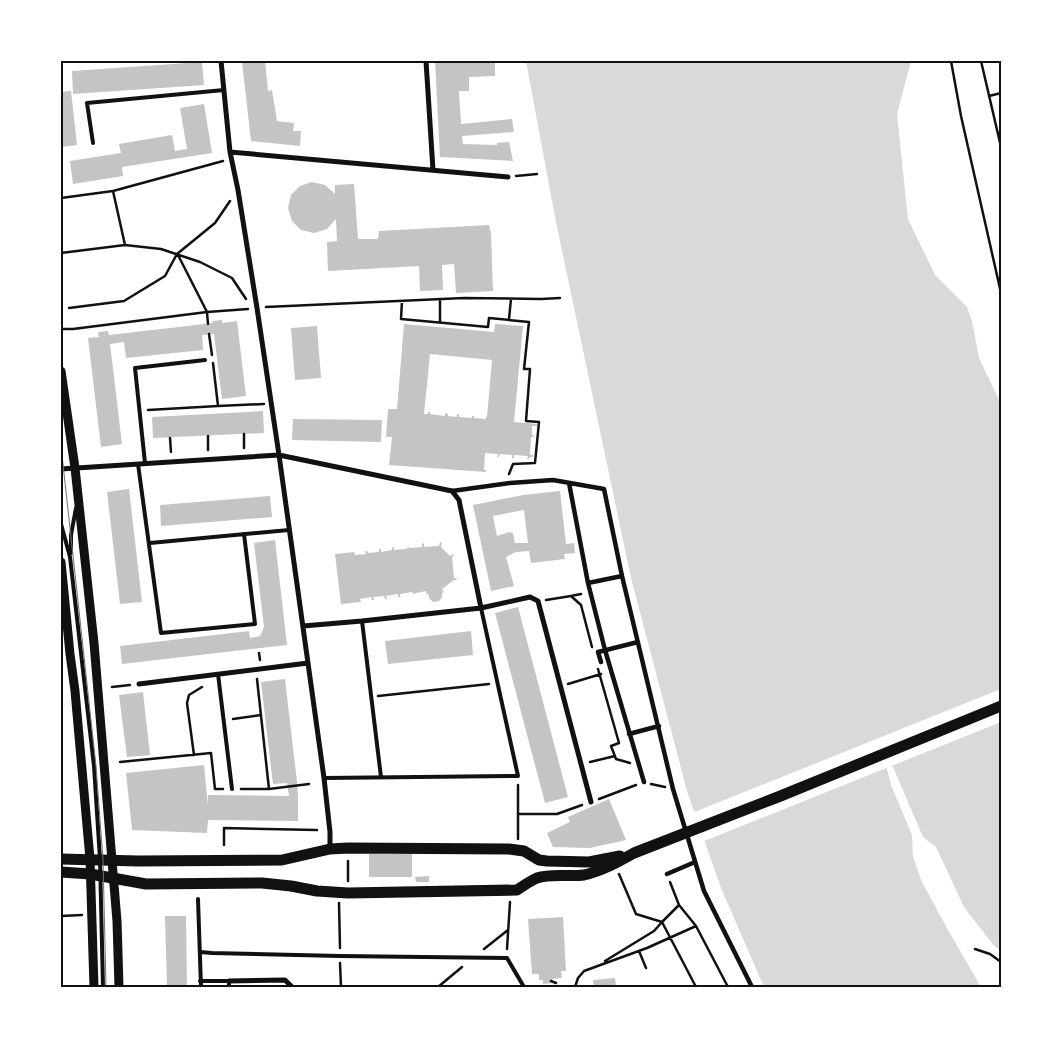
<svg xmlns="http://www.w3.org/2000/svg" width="1062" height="1048" viewBox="0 0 1062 1048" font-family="'Zilla Slab',serif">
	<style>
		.water { fill: #d9d9d9 }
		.pier { fill: #fff }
		.building { fill: #c4c4c4; fill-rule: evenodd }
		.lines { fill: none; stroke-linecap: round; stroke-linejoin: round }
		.path { stroke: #111; stroke-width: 2.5 }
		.service { stroke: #111; stroke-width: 4 }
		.pedestrian { stroke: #111; stroke-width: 4.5 }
		.minor { stroke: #111; stroke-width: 5 }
		.tertiary { stroke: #111; stroke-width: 9 }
		.primary { stroke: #111; stroke-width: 11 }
		.tram { stroke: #707070; stroke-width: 1 }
		.neatline { fill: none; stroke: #111; stroke-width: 2 }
	</style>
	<rect width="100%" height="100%" fill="#fff"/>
	<!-- water -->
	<path class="water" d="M526,61H911L897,114L908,219L935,275L967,307L972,321L979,358L1001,404V951L994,946L964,907L936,847L923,837L893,767L888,765L887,769L891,785L912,835L913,857L922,882L948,930L981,987H764L721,888L687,791L631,578L556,222Z"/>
	<!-- pier -->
	<path class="pier" d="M1001,689V722L702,842L692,813Z"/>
	<!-- building -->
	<path class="building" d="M265,61L268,91L272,90L277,121L294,123L293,131H301L300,146L251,141L242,62Z
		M435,61H495V76L469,77V91H459L461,124L512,119L514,132L462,136L463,144L497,145V143L509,142L513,161L440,157Z
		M202,62L204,85L73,94L72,71Z
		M71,91L77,145L61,147V92Z
		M204,104L212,153L122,167L123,176L73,184L70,161L121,153L119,144L172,135L175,151L187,149L180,108Z
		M312,182L325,185L335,194V185L354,184L358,239H378L379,231L489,225L491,234L493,291L456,293L454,264L442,265L443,290L420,291L419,266L328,271L327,242L337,241L336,219L327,229L314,233L301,230L292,221L288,208L291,195L300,186Z
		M222,320V323L237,321L246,396L222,399L214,334L202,335L203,350L126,358L124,342L110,344L122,444L101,447L88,338L99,337L98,332L108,331L109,335L213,323L212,321Z
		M404,324L494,332L495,324L523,326L514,422L537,424V426H532V435L534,436V437H531L530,455H533V457H530L529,459H527L528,456L514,455V458H512V455L500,454L499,457H497L498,454L485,453L484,470H486V472L389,465L392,437H386L388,409H397ZM430,354L492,360L487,417H486V419L474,418V416H472V418L459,417V414H457V417L448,416V414L445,413V416L430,414V412H428V414H424Z
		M317,326L321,378L295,380L291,328Z
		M263,411L264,433L153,438L152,417Z
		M293,419L382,420L381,442L292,440Z
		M129,489L142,602L120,604L107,492Z
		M560,491L566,544L574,543L575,553L564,554L565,559L531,563L529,551L516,552L506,557L514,586L491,591L473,505L523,495ZM524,510L528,543H515L513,533L509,532L497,536L493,516Z
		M270,496L272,517L161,526L160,505Z
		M275,540L287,645L122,664L120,646L249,631L250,638L260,636L264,627L254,543Z
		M440,542L442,543L441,547L450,556L453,554L454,556L452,557L454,578H457L456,580H454L442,589L444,592L442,593V597L439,601L433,602L429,598V594L427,595L426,591L416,593L414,594L412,592L400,594V597H398V594L386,596L387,599H385L384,596L373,597L374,600H372L371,597L360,599L361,602L341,604L335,554L354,552L355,555L366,554L365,551H367L368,553L379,552V549H381V552L392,550V548L394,547V550L406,549L408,547L410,548L422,547V544L424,543V547L439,546Z
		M518,607L568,797L545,803L495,613Z
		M471,631L473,655L388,664L385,641Z
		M285,679L297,782L298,796V821L208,820L207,833L132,830L126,773L204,765L208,806V795L289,796L287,783L273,784L261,682Z
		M143,692L150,755L127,757L119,695Z
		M609,799L626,840L590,848L553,847L547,833L570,822L568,817Z
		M369,854H412V877H369Z
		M429,876V882H416L415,877Z
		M165,916H186L187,987H167Z
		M563,917L566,971H561L562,978L552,979L553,983L543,984V980H539V974H532L528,919Z
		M615,978L616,987H594L593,980Z"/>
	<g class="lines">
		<!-- path -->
		<path class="path" d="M951,61L961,116L1001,293
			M981,61L1001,147
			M989,96L1001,93
			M516,176L537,174
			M113,191L125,245
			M61,198L113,191L223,161
			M61,253L125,245L161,249L200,262L232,278L246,299
			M178,255L207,312L208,324
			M402,301L401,319L488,327L489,318L529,322L524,369H530L526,421L539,422L535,463L513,464L509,474
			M266,307L464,298L541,299L560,298
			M69,308L124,301L165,276L177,254L215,223L230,201
			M509,319L511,299
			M440,322V299
			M61,329H73L207,312L248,309
			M209,334L212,355
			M213,363L218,406L264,404
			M148,410L218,406
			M244,434V448
			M208,436V450
			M170,438L171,452
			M571,596L581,594
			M546,600L571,596L581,605L592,647
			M259,653L260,660
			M598,669L619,743L611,746L616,759L630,763
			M257,679L269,789
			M568,684L601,674
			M112,687L130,685
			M378,696L489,684
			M233,719L261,715
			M194,755L187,703L189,695L202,687
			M120,762L211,753L215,789H223
			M590,762L615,756
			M651,784L665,787
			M241,789H269L309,784
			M599,799L636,785
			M518,814H557L582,805
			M518,839V785
			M224,845V828L317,830
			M619,874L636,914L662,922
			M348,881V861
			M670,882L679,905L696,926L728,987
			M339,903L340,948
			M61,916L82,915
			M662,922L696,987
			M484,949L508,930
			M507,949L510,902
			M975,949L990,954L1001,962
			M639,951L646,968
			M605,961L654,931L662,922L679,905
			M340,963L341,987
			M551,981L556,983
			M438,987L462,967
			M575,987L578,978L584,971L647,948L696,926"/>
		<!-- service -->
		<path class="service" d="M93,143L87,103L224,90
			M145,463L135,368L205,360
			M138,464L161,633L255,624L244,534
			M61,524L70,557L94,766L100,859L103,987
			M150,543L289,530
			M71,553V535L76,508
			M362,621L381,777
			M218,674L232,789
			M324,778L518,776L481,608
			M198,899L201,987
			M200,952L212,953L340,956L507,958L524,987
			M200,981H229V987"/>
		<!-- pedestrian -->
		<path class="pedestrian" d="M569,483L588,583L605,650L644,782
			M452,491L510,483L553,480L604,489L622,576L673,789L704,891L752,987
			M588,583L622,576
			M601,662L598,652L638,642
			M629,734L659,726
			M667,874L695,862"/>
		<!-- minor -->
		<path class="minor" d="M221,61L230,152L238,190L257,308L279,455L324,778L330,832V849
			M426,61L433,170
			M230,152L508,177
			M61,469L279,455L452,491L459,500L481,608
			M303,626L362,621L481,608L530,597L538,601L591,802
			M139,684L308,663
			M229,981L285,980L292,987"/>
		<!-- tertiary -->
		<path class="tertiary" d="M61,371L75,468L94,643L117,921L119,987
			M61,562L70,654L75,691L90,859L94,987"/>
		<!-- primary -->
		<path class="primary" d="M61,859L138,861L282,860L330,849L348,848L509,849L524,851L539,860L547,861L589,862L620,856
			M61,872L90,874L146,884L262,883L291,886L317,891L348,893L517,890C523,886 530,881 537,878C552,873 569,877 584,875C602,871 618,862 634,853L778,797L1001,706"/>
		<!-- tram -->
		<path class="tram" d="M61,446L96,766L103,860L106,987"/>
	</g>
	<!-- border -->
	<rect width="1062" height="1048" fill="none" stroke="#ffffff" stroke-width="125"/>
	<rect x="62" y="62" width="938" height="924" class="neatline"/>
</svg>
